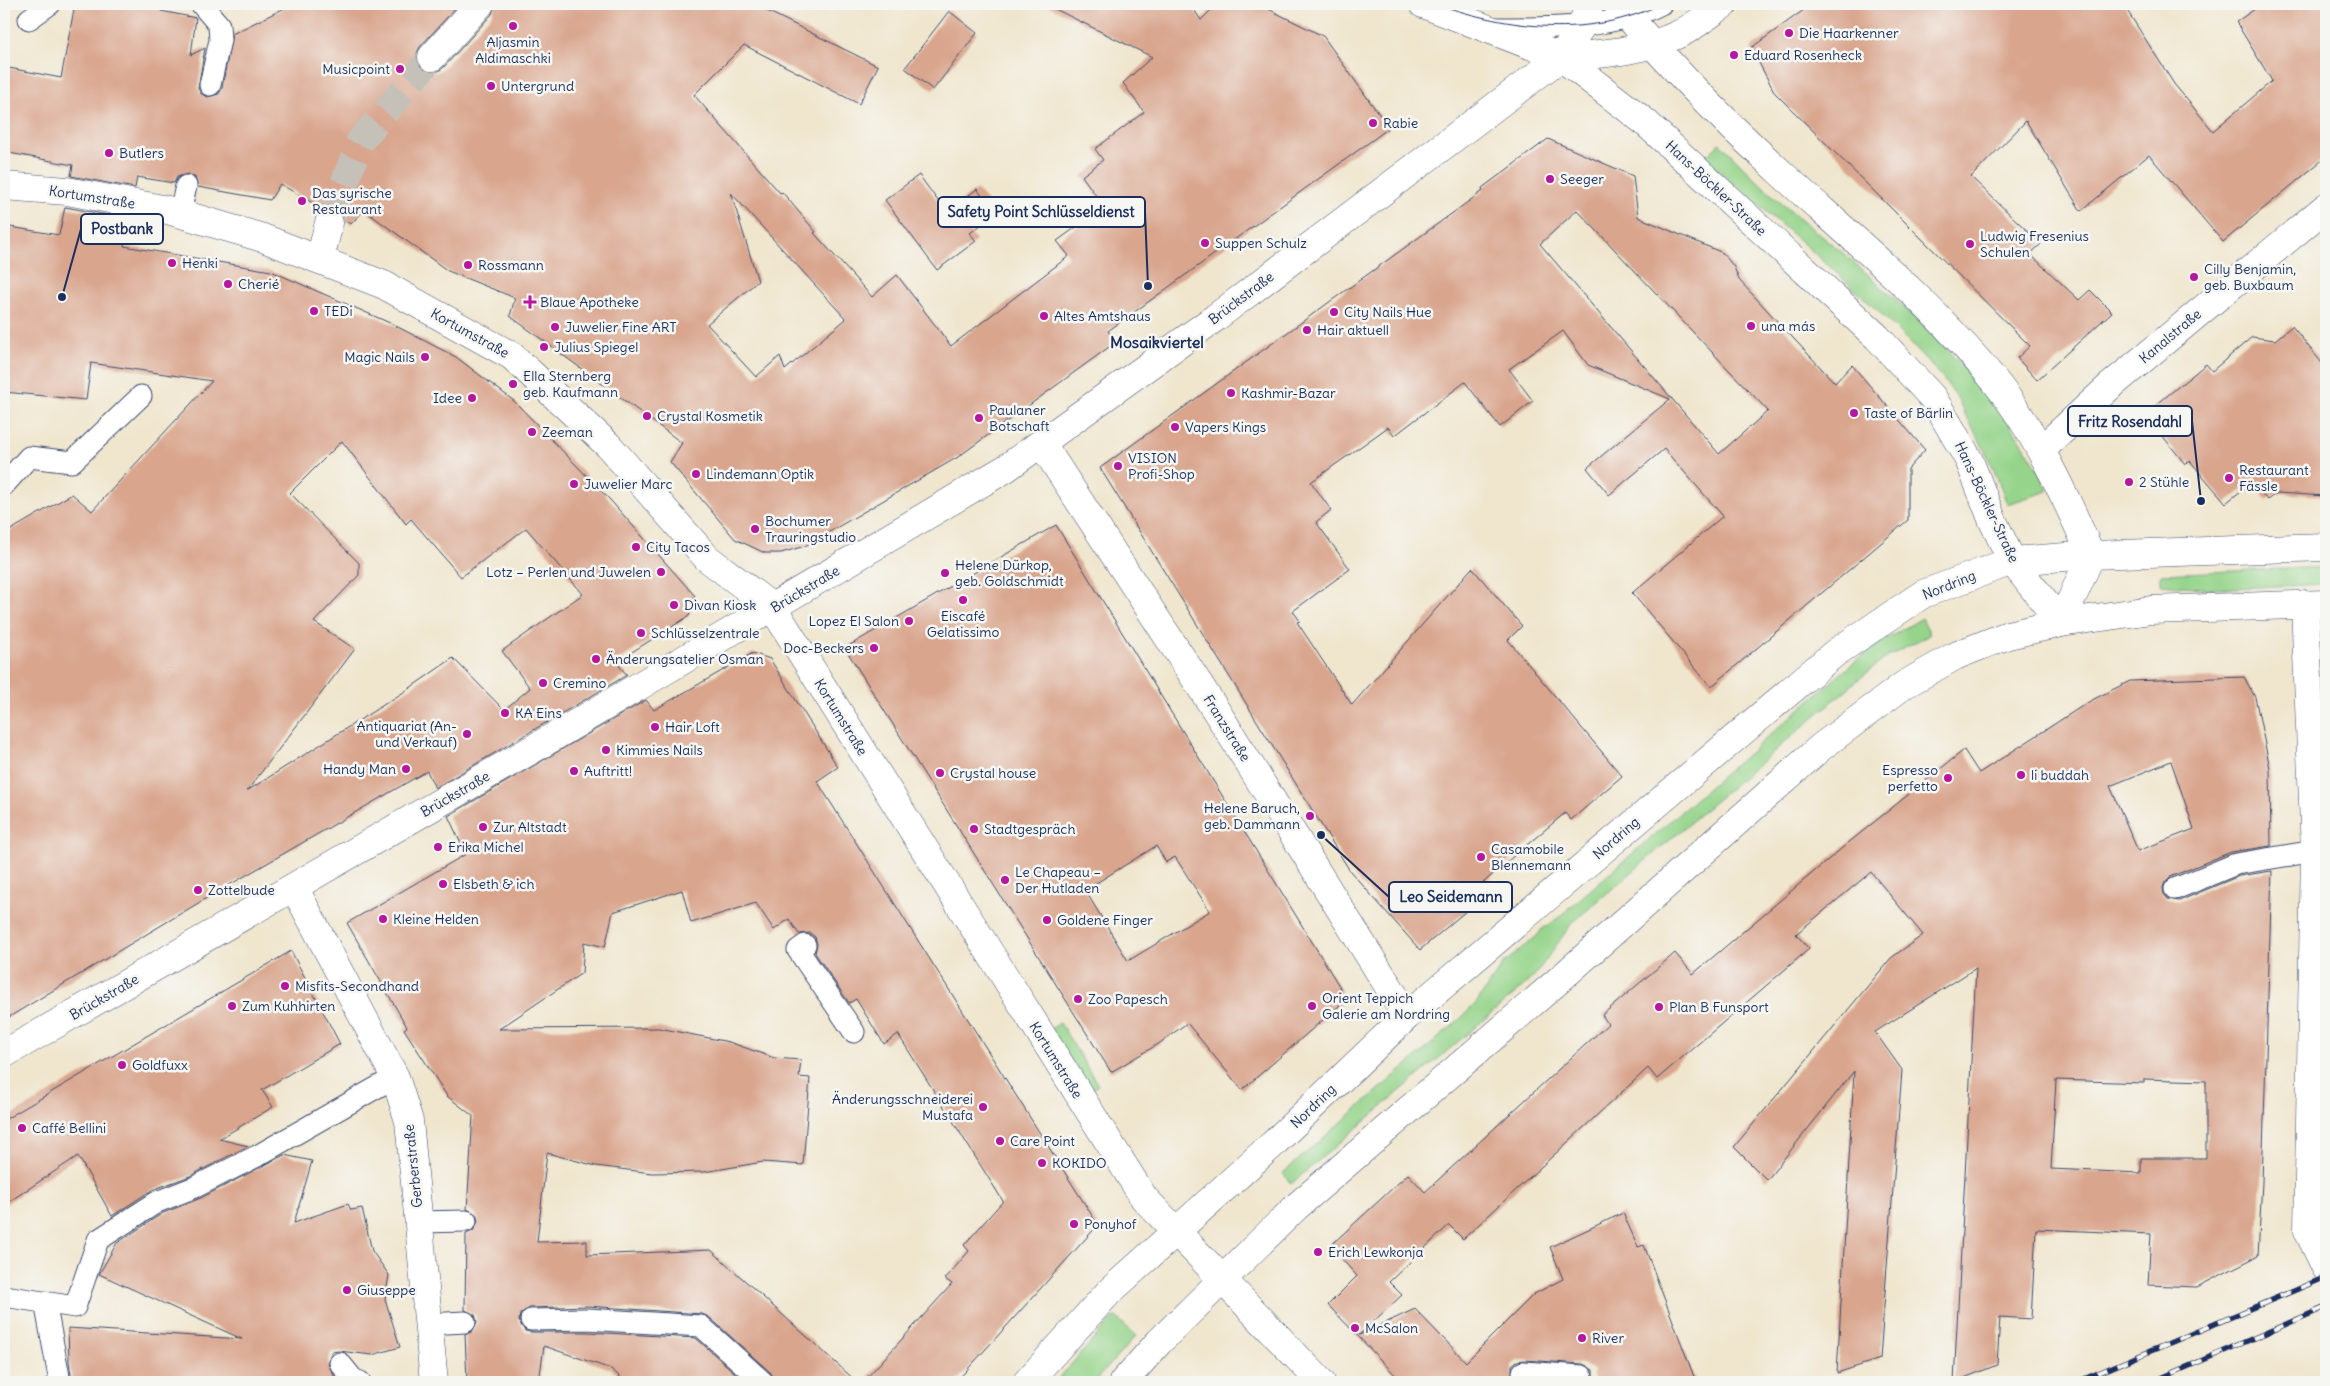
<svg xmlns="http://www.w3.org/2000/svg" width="2330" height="1386" viewBox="0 0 2330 1386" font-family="Delius,sans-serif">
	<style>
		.green { fill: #95d48a; stroke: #588274 }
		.building { fill: #d9a58d; fill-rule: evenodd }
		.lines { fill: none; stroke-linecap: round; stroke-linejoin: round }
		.street-tunnel { stroke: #c5c1b8; stroke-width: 28; stroke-dasharray: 28 14; stroke-linecap: butt }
		.lane-casing { stroke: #3b4a6f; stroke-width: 23 }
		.street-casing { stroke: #3b4a6f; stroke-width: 29 }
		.primary-casing { stroke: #3b4a6f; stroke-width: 29 }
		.lane { stroke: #fff; stroke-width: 21 }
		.street { stroke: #fff; stroke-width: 28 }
		.primary { stroke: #fff; stroke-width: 28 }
		.tram { stroke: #1b2f5e; stroke-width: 1 }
		.rail-casing { stroke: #1b2f5e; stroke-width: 5.5 }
		.rail { stroke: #f6f6f2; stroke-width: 4; stroke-dasharray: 11; stroke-linecap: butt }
		.poi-dot { fill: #b5179e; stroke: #f6f6f2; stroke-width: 2 }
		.labels { text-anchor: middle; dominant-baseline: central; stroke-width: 5; stroke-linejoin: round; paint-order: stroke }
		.poi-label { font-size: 14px; fill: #1b2f5e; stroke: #f6f6f2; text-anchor: start }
		.street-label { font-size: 14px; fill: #1b2f5e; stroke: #f6f6f2 }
		.quarter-label { font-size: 16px; font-weight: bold; fill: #1b2f5e; stroke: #f6f6f2 }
		.leader { fill: none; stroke: #1b2f5e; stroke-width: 2 }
		.callout-dot { fill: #1b2f5e; stroke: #f6f6f2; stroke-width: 2 }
		.callout { fill: #f6f6f2; stroke: #1b2f5e; stroke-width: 2 }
		.callout-label { font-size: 15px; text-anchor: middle; font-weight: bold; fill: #1b2f5e }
	</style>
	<rect width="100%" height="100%" fill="#f6f6f2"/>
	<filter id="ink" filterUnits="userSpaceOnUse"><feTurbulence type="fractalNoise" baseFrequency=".02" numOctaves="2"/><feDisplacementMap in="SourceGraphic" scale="10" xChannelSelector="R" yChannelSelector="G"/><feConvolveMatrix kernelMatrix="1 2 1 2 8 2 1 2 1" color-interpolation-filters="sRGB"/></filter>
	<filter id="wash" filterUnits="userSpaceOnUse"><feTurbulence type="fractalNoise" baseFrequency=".0096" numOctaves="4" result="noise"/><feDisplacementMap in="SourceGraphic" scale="20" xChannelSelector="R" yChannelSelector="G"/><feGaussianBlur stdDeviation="1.12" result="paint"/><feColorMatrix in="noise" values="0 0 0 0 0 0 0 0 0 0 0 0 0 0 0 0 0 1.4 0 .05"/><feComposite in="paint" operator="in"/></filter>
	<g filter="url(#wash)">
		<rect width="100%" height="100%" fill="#f0e6ce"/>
		<!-- green -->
		<path class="green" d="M1720,143C1742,165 1764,189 1788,209C1804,224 1822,235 1838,249C1911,310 2012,404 2048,491L2007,504C1997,474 1983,445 1967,418C1963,412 1961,404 1957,398C1941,374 1920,353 1900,333C1839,270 1769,217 1705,158Z
			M2326,567V584L2213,589L2161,584V574Z
			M1922,618L1930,634L1886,658L1859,679L1572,923L1535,975L1520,989L1291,1184L1283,1173L1459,1020L1477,1002L1503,964L1537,936L1542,929L1552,923L1852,664L1883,641Z
			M1060,1023L1098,1085L1088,1092L1049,1030Z
			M1115,1316L1136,1336L1094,1382H1055Z"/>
		<g id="blocks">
			<!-- building -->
			<path class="building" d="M75,4H162L161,11L196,18L191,55L205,48L198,88L201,94L208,97L219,94L222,88L232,34L293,4H459L420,47L417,53V61L421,68L429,72H437L444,67L492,14L495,4H753L878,66L859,104L744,45L694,95L780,193L782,192L816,232L814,233L872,297L897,275L951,346L1069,256L1057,241L1104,207L1082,176L1103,160L1095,149L1144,112L1123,83L1152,57L1045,4H1190L1201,20L1217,4H1258L1323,36L1389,128L1108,331L1116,342L958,457L805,546L781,553H765L735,539L670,462L682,443L510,316L515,298L448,271L364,210L351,224L344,220L339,211L332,208L323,209L280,184L270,200L198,187L195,177L188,174L177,177L174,183L137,177L135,188L71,176L73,165L4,152V67L61,78ZM731,193L846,319L785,370L780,356L756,377L707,324L758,281Z
				M1812,4H2123L2174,84L2213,131L2272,81L2236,22L2262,4H2326V157L2223,242L2149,155L2081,211L2026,121L1971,177L2041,244L2030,254L2079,300L2090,290L2112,312L2037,380L2017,358L2030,346L1775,93L1751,48Z
				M949,11L977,33L933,90L905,68Z
				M1548,139L1633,176L1638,217L1723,253L1734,267L1739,280L1835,383L1852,365L1925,450L1908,469V520L1711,687L1632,593L1723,516L1664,449L1609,495L1587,468L1670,399L1588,365L1563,331L1509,369L1533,401L1500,427L1465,382L1394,436L1388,427L1311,482L1331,510L1316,522L1350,569L1293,611L1300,621L1297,622L1352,705L1472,568L1522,626L1508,640L1622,776L1571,820L1565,813L1516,854L1466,898L1473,905L1420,950L1350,871L1100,468L1483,191L1482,188ZM1577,210L1768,411L1719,454L1540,244Z
				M919,175L946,212L977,189L996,214L970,233L976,241L937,270L885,200Z
				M65,207L129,219L124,246L271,271L390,323L456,357L514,401L611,501L695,596L689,616L616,662L627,675L435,788L427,771L205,899L4,1020V534L72,494L92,511L212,381L91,363L86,400L4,392V226L59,235ZM342,441L406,524L411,519L461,577L526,528L583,594L502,651L530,688L504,710L453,658L407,690L247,791L355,649L314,622L359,575V563L290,493Z
				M2292,326L2326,368V496L2277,493L2267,500L2252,482L2226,503L2190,461L2185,464L2145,414L2206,364L2212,371L2252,337L2275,340Z
				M1056,525L1341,989L1340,1005L1242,1090L1187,1023L1160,1043L1111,1072L845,648ZM1156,846L1166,862L1175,857L1210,911L1128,961L1085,890Z
				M753,653L770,659L838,767L817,781L1098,1225L956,1382H863L952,1284L945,1279L969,1251L964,1245L1003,1201L898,1034L884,1044L856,999L849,1003L815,953L817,944L815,937L810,933L799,934L789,919L774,930L756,903L691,923L682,890L613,912L605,947L584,942L582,973L499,1029L659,1028L729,1042L774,1058L801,1060L799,1077L810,1078L803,1165L763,1162L704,1172L652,1173L596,1166L547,1153L537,1242L587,1241V1255L711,1250L857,1382H775L771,1373L709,1317L702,1314L587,1306L530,1308L520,1314L519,1321L525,1331L531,1332H587L696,1338L745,1382H626L611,1369L544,1346L539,1382H467L465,1334L472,1332L477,1322L475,1315L465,1310L466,1234L473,1231L478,1221L476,1214L467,1209L473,1116L447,1096L404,1029L407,1027L347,923L466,854L448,816L646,700L654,710Z
				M2244,677L2255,697L2270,768L2271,846L2231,852L2170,877L2165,882L2163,888L2164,894L2168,899L2179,901L2239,876L2272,871L2262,1182L2258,1256L2197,1287L2148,1285L2151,1234L2036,1229L2031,1319L2000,1317L1997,1365L1954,1382L1976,968L1875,1032L1902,1070L1880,1359L1837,1373L1854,1071L1767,1180L1734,1147L1891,958L1923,935L1871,872L1796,934L1809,949L1657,1079L1648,1068L1463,1239L1449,1225L1389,1282L1402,1295L1359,1335L1415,1309L1466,1362L1534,1294L1563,1279L1550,1247L1623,1213L1638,1247L1644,1245L1696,1382H1593V1370L1583,1364L1524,1360L1517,1361L1512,1365V1377L1516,1382H1402L1328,1305L1357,1276L1330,1246L1408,1174L1425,1192L1608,1024L1602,1015L1675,953L1693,974L1848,843L1964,750L1979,773L2090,701L2130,681ZM2171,761L2194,829L2138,851L2110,786ZM2144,1079L2206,1081V1158H2141V1173L2051,1169L2056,1080L2144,1083Z
				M291,951L340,1044L262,1090L273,1107L219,1139L248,1146L190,1176L152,1190L112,1216L78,1156L4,1205V1120Z
				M284,1155L312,1161L294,1223L348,1204L351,1210L362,1208L372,1251L389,1275L385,1299L400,1347L372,1355L339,1351L331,1352L328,1364L334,1375V1382H72L69,1361L68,1328L242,1339L99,1274L117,1243L163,1213L201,1198Z"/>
		</g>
	</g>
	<g filter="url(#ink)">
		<use href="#blocks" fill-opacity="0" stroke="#3b4a6f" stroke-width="1"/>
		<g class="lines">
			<!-- street-tunnel -->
			<path class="street-tunnel" d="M329,223L361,140L432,57"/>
			<!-- lane casing -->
			<g class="lane-casing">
				<path id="lane" d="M201,4L219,25L220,40L210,85
					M29,19L50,4
					M1495,28C1552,28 1609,30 1661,4
					M180,213L186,186
					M4,485L29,457L72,462L141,396
					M2175,889L2236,864L2315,851
					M805,945L798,950L854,1032
					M419,1222L466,1221
					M4,1296L75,1307L98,1240L157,1202L195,1187L257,1156L395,1077
					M45,1302L60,1382
					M531,1320L587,1319L701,1326L763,1382
					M428,1324L465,1322
					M340,1363L353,1379L360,1382
					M1523,1372L1582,1376"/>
			</g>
			<!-- street casing -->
			<g class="street-casing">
				<path id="street" d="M1423,4L1561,57L1645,122L1877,337L1933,398L1969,460L1992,519L2012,561L2061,623L2091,555C2065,495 2035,431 1994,380C1932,304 1856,241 1783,175C1725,122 1668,65 1618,4
					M432,57L480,4
					M1561,57C1600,54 1642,52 1679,34C1694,27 1710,14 1724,4
					M4,186L67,191L168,210L263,238L384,285L512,356L608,445L707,558L773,608L1144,1198L1321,1382
					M320,259L329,223
					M1042,444L1215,709L1407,1016
					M2041,450L2108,388L2326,207
					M2305,604L2315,851L2308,1231L2326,1268
					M294,887L395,1077L409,1121L434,1382
					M4,1054L538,746L1005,469L1215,318L1561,57L1581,27L1590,4"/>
			</g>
			<!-- primary casing -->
			<g class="primary-casing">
				<path id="primary" d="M1027,1382L1109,1292L1273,1144L1407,1016L1835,653L1923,594L2012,561L2091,555L2326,547
					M1123,1382L1159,1342L1296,1207L1559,980L1821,747L1904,685L1955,656L2008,635L2061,623L2151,610L2326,604"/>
			</g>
			<!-- lane -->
			<use href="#lane" class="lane"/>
			<!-- street -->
			<use href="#street" class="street"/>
			<!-- primary -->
			<use href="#primary" class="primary"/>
			<!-- tram -->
			<path class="tram" d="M1437,4C1509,29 1590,39 1661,4
				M1534,4H1564"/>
			<!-- rail casing -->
			<g class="rail-casing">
				<path id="rail" d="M2077,1382L2326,1277
					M2152,1382L2326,1307"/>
			</g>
			<!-- rail -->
			<use href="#rail" class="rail"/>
		</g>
	</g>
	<!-- markers -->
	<g class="poi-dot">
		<circle cx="513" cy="26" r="5"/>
		<circle cx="1789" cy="33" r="5"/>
		<circle cx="1734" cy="55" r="5"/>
		<circle cx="400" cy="69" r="5"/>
		<circle cx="491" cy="86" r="5"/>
		<circle cx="1373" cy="123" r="5"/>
		<circle cx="109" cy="153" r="5"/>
		<circle cx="1550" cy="179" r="5"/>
		<circle cx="302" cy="201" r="5"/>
		<circle cx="1205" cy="243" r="5"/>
		<circle cx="1970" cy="244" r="5"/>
		<circle cx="172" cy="263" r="5"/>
		<circle cx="468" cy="265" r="5"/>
		<circle cx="2194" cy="277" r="5"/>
		<circle cx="228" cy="284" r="5"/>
		<path d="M527.5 294.5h5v5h5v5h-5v5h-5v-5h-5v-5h5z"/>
		<circle cx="314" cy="311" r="5"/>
		<circle cx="1334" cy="312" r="5"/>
		<circle cx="1044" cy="316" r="5"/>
		<circle cx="1751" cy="326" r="5"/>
		<circle cx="555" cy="327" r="5"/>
		<circle cx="1307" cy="330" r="5"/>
		<circle cx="544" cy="347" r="5"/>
		<circle cx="425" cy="357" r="5"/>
		<circle cx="513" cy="384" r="5"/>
		<circle cx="1231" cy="393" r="5"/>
		<circle cx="472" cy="398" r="5"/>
		<circle cx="1854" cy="413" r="5"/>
		<circle cx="647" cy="416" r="5"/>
		<circle cx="979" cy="418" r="5"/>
		<circle cx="1175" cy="427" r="5"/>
		<circle cx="532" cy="432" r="5"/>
		<circle cx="1118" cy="466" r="5"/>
		<circle cx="696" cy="474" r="5"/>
		<circle cx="2229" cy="478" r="5"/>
		<circle cx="2129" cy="482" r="5"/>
		<circle cx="574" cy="484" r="5"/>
		<circle cx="755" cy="529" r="5"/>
		<circle cx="636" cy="547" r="5"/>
		<circle cx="661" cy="572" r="5"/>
		<circle cx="945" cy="573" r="5"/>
		<circle cx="963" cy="600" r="5"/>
		<circle cx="674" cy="605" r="5"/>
		<circle cx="909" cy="621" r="5"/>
		<circle cx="641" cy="633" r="5"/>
		<circle cx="874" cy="648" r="5"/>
		<circle cx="596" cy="659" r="5"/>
		<circle cx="543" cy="683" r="5"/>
		<circle cx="505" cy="713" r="5"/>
		<circle cx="655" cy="727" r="5"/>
		<circle cx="467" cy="734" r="5"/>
		<circle cx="606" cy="750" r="5"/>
		<circle cx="406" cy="769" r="5"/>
		<circle cx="574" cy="771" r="5"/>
		<circle cx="940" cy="773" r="5"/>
		<circle cx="2021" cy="775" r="5"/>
		<circle cx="1948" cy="778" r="5"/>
		<circle cx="1310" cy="816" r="5"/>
		<circle cx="483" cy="827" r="5"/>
		<circle cx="974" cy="829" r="5"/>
		<circle cx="438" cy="847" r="5"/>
		<circle cx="1481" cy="857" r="5"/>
		<circle cx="1005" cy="880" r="5"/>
		<circle cx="443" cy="884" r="5"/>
		<circle cx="198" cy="890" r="5"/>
		<circle cx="383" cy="919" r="5"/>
		<circle cx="1047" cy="920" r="5"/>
		<circle cx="285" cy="986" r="5"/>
		<circle cx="1078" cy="999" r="5"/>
		<circle cx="232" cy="1006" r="5"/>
		<circle cx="1312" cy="1006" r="5"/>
		<circle cx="1659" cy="1007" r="5"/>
		<circle cx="122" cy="1065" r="5"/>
		<circle cx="983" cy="1107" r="5"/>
		<circle cx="22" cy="1128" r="5"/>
		<circle cx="1000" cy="1141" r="5"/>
		<circle cx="1042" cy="1163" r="5"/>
		<circle cx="1074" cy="1224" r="5"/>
		<circle cx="1318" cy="1252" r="5"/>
		<circle cx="347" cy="1290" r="5"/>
		<circle cx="1355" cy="1328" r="5"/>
		<circle cx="1582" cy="1338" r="5"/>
	</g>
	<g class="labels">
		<!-- poi labels -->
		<g class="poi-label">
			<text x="1799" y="33">Die Haarkenner</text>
			<text x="513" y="42" text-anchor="middle">Aljasmin<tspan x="513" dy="16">Aldimaschki</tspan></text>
			<text x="1744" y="55">Eduard Rosenheck</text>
			<text x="390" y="69" text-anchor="end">Musicpoint</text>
			<text x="501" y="86">Untergrund</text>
			<text x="1383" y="123">Rabie</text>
			<text x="119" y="153">Butlers</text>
			<text x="1560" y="179">Seeger</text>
			<text x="312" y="193">Das syrische<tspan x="312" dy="16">Restaurant</tspan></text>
			<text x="1980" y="236">Ludwig Fresenius<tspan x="1980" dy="16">Schulen</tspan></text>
			<text x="1215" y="243">Suppen Schulz</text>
			<text x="182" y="263">Henki</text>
			<text x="478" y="265">Rossmann</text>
			<text x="2204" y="269">Cilly Benjamin,<tspan x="2204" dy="16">geb. Buxbaum</tspan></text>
			<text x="238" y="284">Cherié</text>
			<text x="540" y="302">Blaue Apotheke</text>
			<text x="324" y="311">TEDi</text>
			<text x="1344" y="312">City Nails Hue</text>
			<text x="1054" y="316">Altes Amtshaus</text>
			<text x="1761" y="326">una más</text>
			<text x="565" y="327">Juwelier Fine ART</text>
			<text x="1317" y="330">Hair aktuell</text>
			<text x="554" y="347">Julius Spiegel</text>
			<text x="415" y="357" text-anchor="end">Magic Nails</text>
			<text x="523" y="376">Ella Sternberg<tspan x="523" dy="16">geb. Kaufmann</tspan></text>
			<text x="1241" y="393">Kashmir-Bazar</text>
			<text x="462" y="398" text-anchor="end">Idee</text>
			<text x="989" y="410">Paulaner<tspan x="989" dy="16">Botschaft</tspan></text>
			<text x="1864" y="413">Taste of Bärlin</text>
			<text x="657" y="416">Crystal Kosmetik</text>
			<text x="1185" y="427">Vapers Kings</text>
			<text x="542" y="432">Zeeman</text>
			<text x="1128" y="458">VISION<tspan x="1128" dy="16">Profi-Shop</tspan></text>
			<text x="2239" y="470">Restaurant<tspan x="2239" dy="16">Fässle</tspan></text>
			<text x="706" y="474">Lindemann Optik</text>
			<text x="2139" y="482">2 Stühle</text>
			<text x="584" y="484">Juwelier Marc</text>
			<text x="765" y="521">Bochumer<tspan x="765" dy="16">Trauringstudio</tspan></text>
			<text x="646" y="547">City Tacos</text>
			<text x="955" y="565">Helene Dürkop,<tspan x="955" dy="16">geb. Goldschmidt</tspan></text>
			<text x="651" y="572" text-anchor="end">Lotz – Perlen und Juwelen</text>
			<text x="684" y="605">Divan Kiosk</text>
			<text x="963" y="616" text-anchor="middle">Eiscafé<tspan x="963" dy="16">Gelatissimo</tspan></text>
			<text x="899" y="621" text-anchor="end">Lopez El Salon</text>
			<text x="651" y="633">Schlüsselzentrale</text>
			<text x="864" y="648" text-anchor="end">Doc-Beckers</text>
			<text x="606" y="659">Änderungsatelier Osman</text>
			<text x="553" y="683">Cremino</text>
			<text x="515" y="713">KA Eins</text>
			<text x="457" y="726" text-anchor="end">Antiquariat (An-<tspan x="457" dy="16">und Verkauf)</tspan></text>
			<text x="665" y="727">Hair Loft</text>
			<text x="616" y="750">Kimmies Nails</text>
			<text x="396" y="769" text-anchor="end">Handy Man</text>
			<text x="1938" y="770" text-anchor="end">Espresso<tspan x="1938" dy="16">perfetto</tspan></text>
			<text x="584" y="771">Auftritt!</text>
			<text x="950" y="773">Crystal house</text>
			<text x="2031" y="775">li buddah</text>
			<text x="1300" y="808" text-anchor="end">Helene Baruch,<tspan x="1300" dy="16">geb. Dammann</tspan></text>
			<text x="493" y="827">Zur Altstadt</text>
			<text x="984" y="829">Stadtgespräch</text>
			<text x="448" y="847">Erika Michel</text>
			<text x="1491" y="849">Casamobile<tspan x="1491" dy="16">Blennemann</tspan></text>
			<text x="1015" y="872">Le Chapeau –<tspan x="1015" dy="16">Der Hutladen</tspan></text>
			<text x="453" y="884">Elsbeth &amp; ich</text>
			<text x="208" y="890">Zottelbude</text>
			<text x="393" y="919">Kleine Helden</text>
			<text x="1057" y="920">Goldene Finger</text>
			<text x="295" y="986">Misfits-Secondhand</text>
			<text x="1322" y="998">Orient Teppich<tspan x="1322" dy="16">Galerie am Nordring</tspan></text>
			<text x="1088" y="999">Zoo Papesch</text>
			<text x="242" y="1006">Zum Kuhhirten</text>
			<text x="1669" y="1007">Plan B Funsport</text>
			<text x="132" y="1065">Goldfuxx</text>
			<text x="973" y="1099" text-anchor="end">Änderungsschneiderei<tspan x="973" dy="16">Mustafa</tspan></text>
			<text x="32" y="1128">Caffé Bellini</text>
			<text x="1010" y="1141">Care Point</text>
			<text x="1052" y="1163">KOKIDO</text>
			<text x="1084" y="1224">Ponyhof</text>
			<text x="1328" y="1252">Erich Lewkonja</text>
			<text x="357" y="1290">Giuseppe</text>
			<text x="1365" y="1328">McSalon</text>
			<text x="1592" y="1338">River</text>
		</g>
		<!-- street labels -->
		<g class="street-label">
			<text transform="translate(1716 188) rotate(43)">Hans-Böckler-Straße</text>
			<text transform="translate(92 197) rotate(9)">Kortumstraße</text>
			<text transform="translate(1241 298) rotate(-37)">Brückstraße</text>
			<text transform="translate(470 333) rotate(29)">Kortumstraße</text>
			<text transform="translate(2170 336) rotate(-40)">Kanalstraße</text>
			<text transform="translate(1987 502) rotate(65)">Hans-Böckler-Straße</text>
			<text transform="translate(1949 585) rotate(-22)">Nordring</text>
			<text transform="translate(805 589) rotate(-31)">Brückstraße</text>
			<text transform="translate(841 717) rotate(58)">Kortumstraße</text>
			<text transform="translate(1227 728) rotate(58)">Franzstraße</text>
			<text transform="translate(455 794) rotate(-30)">Brückstraße</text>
			<text transform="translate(1616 838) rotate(-41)">Nordring</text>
			<text transform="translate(104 997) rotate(-30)">Brückstraße</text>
			<text transform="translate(1056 1060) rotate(58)">Kortumstraße</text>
			<text transform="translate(1313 1106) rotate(-44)">Nordring</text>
			<text transform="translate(413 1166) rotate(-96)">Gerberstraße</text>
		</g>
		<!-- quarter labels -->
		<g class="quarter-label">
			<text x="1157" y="342">Mosaikviertel</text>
		</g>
	</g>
	<!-- callouts -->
	<path class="leader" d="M1148 286L1145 212M62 297L81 229M2201 501L2192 421M1321 835L1389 897"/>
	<g class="callout-dot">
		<circle cx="1148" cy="286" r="5"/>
		<circle cx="62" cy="297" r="5"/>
		<circle cx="2201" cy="501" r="5"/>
		<circle cx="1321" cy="835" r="5"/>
	</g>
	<g class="callout">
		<rect x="938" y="197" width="207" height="30" rx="5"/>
		<rect x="81" y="214" width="82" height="30" rx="5"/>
		<rect x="2068" y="406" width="124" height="30" rx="5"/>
		<rect x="1389" y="882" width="123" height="30" rx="5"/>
	</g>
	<g class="callout-label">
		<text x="1041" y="217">Safety Point Schlüsseldienst</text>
		<text x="122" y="234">Postbank</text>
		<text x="2130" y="427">Fritz Rosendahl</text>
		<text x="1451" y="902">Leo Seidemann</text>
	</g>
	<!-- margin -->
	<rect width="2330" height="1386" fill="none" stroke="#f6f6f2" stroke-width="20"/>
</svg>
